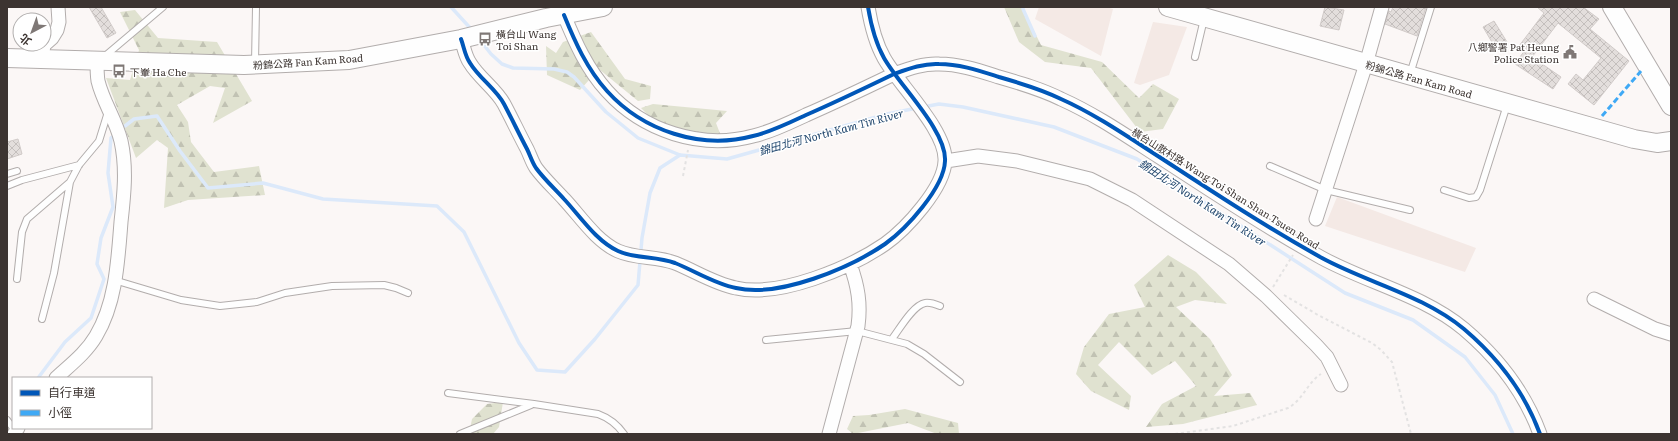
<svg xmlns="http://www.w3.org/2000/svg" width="1678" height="441" viewBox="0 0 1678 441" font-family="Literata,'Noto Sans TC',serif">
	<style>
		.built { fill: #f4e9e5 }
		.forest { fill: url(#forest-firs) }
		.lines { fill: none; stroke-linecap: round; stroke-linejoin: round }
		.stream { stroke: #dce9fa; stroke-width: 3.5 }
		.building { fill: url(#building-cross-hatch); stroke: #d1cbc9 }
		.lane-casing { stroke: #b2adac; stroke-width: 8 }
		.street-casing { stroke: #b2adac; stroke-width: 15 }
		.secondary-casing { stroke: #b2adac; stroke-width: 20 }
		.path { stroke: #e3e2e2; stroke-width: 2; stroke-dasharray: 3 3; stroke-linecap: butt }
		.lane { stroke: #fefefe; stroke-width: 6 }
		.street { stroke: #fefefe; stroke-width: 13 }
		.secondary { stroke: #fefefe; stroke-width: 18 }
		.quiet { stroke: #3fa9f5; stroke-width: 3; stroke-dasharray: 6 3; stroke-linecap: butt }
		.cycleway-casing { stroke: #fff; stroke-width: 6 }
		.cycleway { stroke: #0057b8; stroke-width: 4 }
		.labels { text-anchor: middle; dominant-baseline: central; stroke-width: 3; stroke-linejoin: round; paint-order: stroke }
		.poi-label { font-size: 10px; fill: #3c3431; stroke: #fff; text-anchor: start }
		.street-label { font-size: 10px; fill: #3c3431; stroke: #fff }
		.water-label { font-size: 11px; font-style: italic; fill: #20466d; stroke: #fff }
	</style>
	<defs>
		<pattern id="forest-firs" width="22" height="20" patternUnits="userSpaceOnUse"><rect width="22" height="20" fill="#e0e2d0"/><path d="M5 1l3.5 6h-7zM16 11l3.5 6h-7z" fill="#c1c2b3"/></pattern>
		<pattern id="building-cross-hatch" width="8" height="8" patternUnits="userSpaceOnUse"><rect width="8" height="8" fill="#e3dedc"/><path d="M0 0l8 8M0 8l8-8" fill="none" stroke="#c4bfbd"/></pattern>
	</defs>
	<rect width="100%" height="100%" fill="#fbf7f6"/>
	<!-- built -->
	<path class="built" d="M1039,7H1106L1113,9L1101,56L1035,19Z
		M1153,22L1187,27L1169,75L1140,85L1134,83Z
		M1337,197L1476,248L1465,272L1325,226Z"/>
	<!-- forest -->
	<path class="forest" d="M1004,7H1022L1041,45L1102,62L1139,98L1153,84L1179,99L1163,129L1140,132L1091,68L1045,62L1019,42Z
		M135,10L158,38L217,42L252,101L213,123L225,88L210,86L177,105L188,122L191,142L214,172L259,166L265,195L188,200L164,208L168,148L157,140L136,158L106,78L130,80L139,50L120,12Z
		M591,32L625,79L651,86L650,99L638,101L600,70L580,64L589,80L580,90L547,75L546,46L556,53L563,42Z
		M653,104L727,111L716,123L721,136L696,133L654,121L641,108Z
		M1168,255L1196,272L1227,304L1195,300L1176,307L1210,339L1232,375L1214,396L1250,393L1257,405L1183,424L1146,427L1162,404L1196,386L1175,361L1152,375L1119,342L1098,365L1131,396L1129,410L1091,391L1076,374L1084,347L1109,314L1145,307L1134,285Z
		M503,402L499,427L493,434H469L472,419L487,404Z
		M905,409L958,423L959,434H937L908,423L853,434L847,429L853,416L869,415Z"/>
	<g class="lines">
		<!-- stream -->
		<path class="stream" d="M451,7L472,30
			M1023,7V9L1035,36
			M480,40L491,54L502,64L513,68L554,69L567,72L574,77L606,112L638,138L680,155L727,159L887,114L917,108
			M923,107L939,104L963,107L1054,127L1137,159L1345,293L1413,320L1465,357L1495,395L1513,434
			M125,126L134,119L157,116L180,151L208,188L263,183L323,199L437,206L464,232L519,343L537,370L565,372L595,339L638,285L642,238L650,193L660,168L680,155
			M38,378L65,342L91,318L104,279L97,264L101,238L113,207L108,173L111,138L115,135"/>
	</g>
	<!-- building -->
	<path class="building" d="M89,7H101L116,33L107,38Z
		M1325,7L1344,10L1339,30L1320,26Z
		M1393,7H1426L1417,36L1385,24L1389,11L1391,12Z
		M1537,7H1583L1599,19L1590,29L1629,61L1594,105L1568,84L1576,74L1583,80L1601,58L1558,23L1532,57L1561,77L1553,89L1515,64L1525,50L1519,46L1544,13Z
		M1494,21L1507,42L1496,49L1483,27Z
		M18,139L22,154L7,159V142Z"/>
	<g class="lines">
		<!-- lane casing -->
		<g class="lane-casing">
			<path id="lane" d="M105,56L163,7
				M1195,57L1204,19
				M255,63L256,7
				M1410,74L1431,7
				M1270,166L1326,190L1410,210
				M7,174L17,171
				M7,186L22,180L79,165
				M1444,190L1469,198L1476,197L1480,190L1507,105
				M17,279L22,232L27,219L70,182
				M114,280L181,300L220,306L257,302L285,293L332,286L384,285L396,288L408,293
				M42,319L54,273L70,182L79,165L99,141L108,112
				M892,339C899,330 913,305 925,303C930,302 935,304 940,306
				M766,340L857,331L907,344L924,354L960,382
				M448,393L534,404L598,414C609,418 617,424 624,434
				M7,420L13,428
				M460,434L531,405"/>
		</g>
		<!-- street casing -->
		<g class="street-casing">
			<path id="street" d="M564,15C575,42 587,69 607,91C643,131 701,150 753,136C771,132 789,123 806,115C836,102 865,88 894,74C908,69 924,63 939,64C960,64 980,71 999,77C1020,83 1041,89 1061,99C1097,115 1131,139 1164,160C1216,194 1268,228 1322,258C1368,283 1423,295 1464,329C1497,357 1525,393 1540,434
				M461,39C464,47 465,56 470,63C479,78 496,89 504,104C512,119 519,134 527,149C530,155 532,162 536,168C544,179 555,189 564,199C580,216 596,241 618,251C636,259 656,256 675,263C695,271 715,284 736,288C779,298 850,268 885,244C906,229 944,188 945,161C947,131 899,85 884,58C875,42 871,25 868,7
				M42,58L44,45L52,38L57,30L59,22L58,7
				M946,161L978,156L1017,161L1090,179L1132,200L1229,264L1266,296L1316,345L1327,357L1341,385
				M1316,219L1366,64L1382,7
				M1594,299L1655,329L1671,334
				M56,378C70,365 86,353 96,336C116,303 118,260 121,222C124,195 127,168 121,141C116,120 103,102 98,81C97,75 97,67 97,60
				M14,434L18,428
				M829,434L858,326C861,304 858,286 850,264"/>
		</g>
		<!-- secondary casing -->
		<g class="secondary-casing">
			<path id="secondary" d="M1168,7L1634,139L1657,143L1671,141
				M1612,7L1671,106
				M7,58L244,65L349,60L461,39L546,18L603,7"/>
		</g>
		<!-- path -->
		<path class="path" d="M683,176L688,150
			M1273,287L1293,255
			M1284,295L1318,315L1372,343L1381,350L1392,362L1411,434
			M1175,434L1233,426L1288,408C1303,400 1307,383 1321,374"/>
		<!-- lane -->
		<use href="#lane" class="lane"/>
		<!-- street -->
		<use href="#street" class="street"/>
		<!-- secondary -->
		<use href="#secondary" class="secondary"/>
		<!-- quiet -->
		<path class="quiet" d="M1602,116L1641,71"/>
		<!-- cycleway casing -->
		<g class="cycleway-casing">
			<path id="cycleway" d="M564,15C575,42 587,69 607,91C643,131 701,150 753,136C771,132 789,123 806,115C836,102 865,88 894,74C908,69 924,63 939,64C960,64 980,71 999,77C1020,83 1041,89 1061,99C1097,115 1131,139 1164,160C1216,194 1268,228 1322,258C1368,283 1423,295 1464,329C1497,357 1525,393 1540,434
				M461,39C464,47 465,56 470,63C479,78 496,89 504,104C512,119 519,134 527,149C530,155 532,162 536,168C544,179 555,189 564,199C580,216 596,241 618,251C636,259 656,256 675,263C695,271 715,284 736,288C779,298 850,268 885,244C906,229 944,188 945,161C947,131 899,85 884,58C875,42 871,25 868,7"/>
		</g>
		<!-- cycleway -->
		<use href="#cycleway" class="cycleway"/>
	</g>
	<!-- icons -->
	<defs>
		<g id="bus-bare" transform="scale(1.08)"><path d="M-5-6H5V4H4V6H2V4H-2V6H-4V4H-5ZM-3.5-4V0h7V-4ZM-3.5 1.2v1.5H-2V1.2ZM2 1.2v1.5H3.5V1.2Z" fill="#7f7876" stroke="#fff" stroke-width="2.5" paint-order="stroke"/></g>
		<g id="civic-bare" transform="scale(1.08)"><path d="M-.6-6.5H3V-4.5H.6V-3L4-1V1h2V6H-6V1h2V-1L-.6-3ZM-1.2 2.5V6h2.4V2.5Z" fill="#7f7876" stroke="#fff" stroke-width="2.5" paint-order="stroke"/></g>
	</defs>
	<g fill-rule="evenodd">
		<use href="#bus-bare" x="485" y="39"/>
		<use href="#civic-bare" x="1570" y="52"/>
		<use href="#bus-bare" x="119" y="71"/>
	</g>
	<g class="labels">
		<!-- poi labels -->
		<g class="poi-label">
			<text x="496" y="33">橫台山 Wang<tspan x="496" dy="12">Toi Shan</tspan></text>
			<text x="1559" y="46" text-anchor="end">八鄉警署 Pat Heung<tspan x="1559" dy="12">Police Station</tspan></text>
			<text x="130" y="71">下輋 Ha Che</text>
		</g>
		<!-- street labels -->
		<g class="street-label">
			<text transform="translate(308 61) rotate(-4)">粉錦公路 Fan Kam Road</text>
			<text transform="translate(1419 79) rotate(16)">粉錦公路 Fan Kam Road</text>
			<text transform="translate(1226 188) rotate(32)">橫台山散村路 Wang Toi Shan Shan Tsuen Road</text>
		</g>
		<!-- water labels -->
		<g class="water-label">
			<text transform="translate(831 131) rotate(-15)">錦田北河 North Kam Tin River</text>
			<text transform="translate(1203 202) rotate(33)">錦田北河 North Kam Tin River</text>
		</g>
	</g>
	<!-- border -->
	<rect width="1678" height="441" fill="none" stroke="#3c3431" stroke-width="16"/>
	<!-- legend -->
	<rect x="12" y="377" width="140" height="52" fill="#ffffff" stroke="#b1aead"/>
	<rect x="20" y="390" width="20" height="6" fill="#0057b8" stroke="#b1aead"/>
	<text x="48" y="397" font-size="12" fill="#3c3431">自行車道</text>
	<rect x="20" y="410" width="20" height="6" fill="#3fa9f5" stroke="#b1aead"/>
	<text x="48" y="417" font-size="12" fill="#3c3431">小徑</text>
	<!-- north arrow -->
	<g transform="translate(32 32) rotate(221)"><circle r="19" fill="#ffffff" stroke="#b1aead"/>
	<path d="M0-3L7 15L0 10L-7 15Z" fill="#7f7876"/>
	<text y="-6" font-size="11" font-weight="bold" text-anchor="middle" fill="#3c3431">北</text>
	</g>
</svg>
